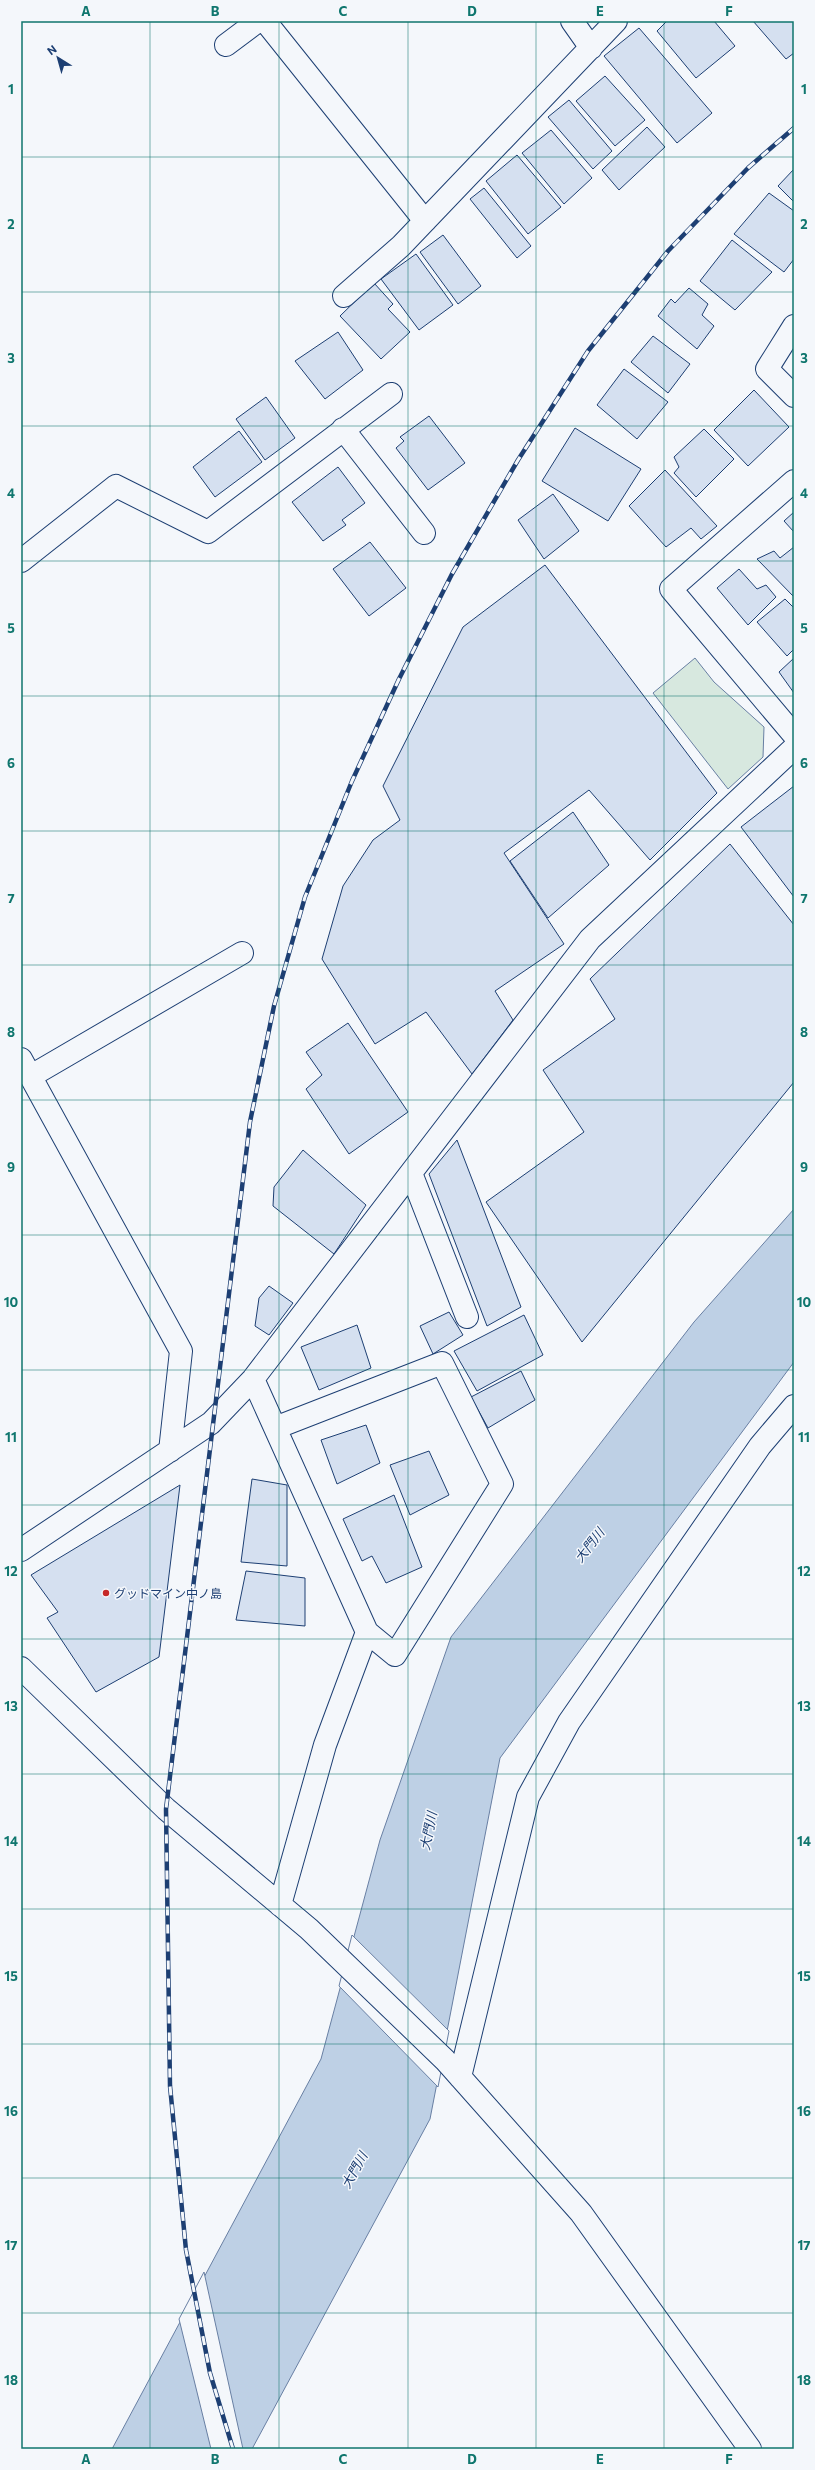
<svg xmlns="http://www.w3.org/2000/svg" width="815" height="2470" viewBox="0 0 815 2470" font-family="Commissioner,'Noto Sans JP',sans-serif">
	<style>
		.green { fill: #d7e8df; stroke: #687fa3 }
		.water { fill: #bed0e5; stroke: #687fa3 }
		.pier { fill: #f4f7fb; stroke: #687fa3 }
		.building { fill: #d5e0f0; stroke: #1d3f73 }
		.lines { fill: none; stroke-linecap: round; stroke-linejoin: round }
		.minor-casing { stroke: #1d3f73; stroke-width: 24 }
		.minor { stroke: #f4f7fb; stroke-width: 22 }
		.rail-casing { stroke: #1d3f73; stroke-width: 4.5 }
		.rail { stroke: #f4f7fb; stroke-width: 3; stroke-dasharray: 9; stroke-linecap: butt }
		.grid { fill: none; stroke: #0f766e; stroke-width: 1; stroke-opacity: 0.55 }
		.poi-dot { fill: #c62828; stroke: #f4f7fb; stroke-width: 1.5 }
		.labels { text-anchor: middle; dominant-baseline: central; stroke-width: 3; stroke-linejoin: round; paint-order: stroke }
		.poi-label { font-size: 12px; fill: #1d3f73; stroke: #f4f7fb; text-anchor: start }
		.water-label { font-size: 13px; font-style: italic; fill: #1d3f73; stroke: #f4f7fb }
		.neatline { fill: none; stroke: #0f766e; stroke-width: 1.5 }
		.grid-label { font-size: 13px; text-anchor: middle; font-weight: bold; fill: #0f766e }
	</style>
	<rect width="100%" height="100%" fill="#f4f7fb"/>
	<!-- green -->
	<path class="green" d="M695,658L714,682L764,727L763,757L728,789L653,693Z"/>
	<!-- water -->
	<path class="water" d="M794,1209V1362L500,1758L430,2119L252,2449H112L321,2059L380,1840L451,1637L694,1322Z"/>
	<!-- pier -->
	<path class="pier" d="M352,1935L449,2031L438,2087L339,1986Z
		M204,2272L243,2449H211L179,2319Z"/>
	<!-- building -->
	<path class="building" d="M667,21H714L735,46L696,78L657,31Z
		M753,21H794V53L786,59Z
		M639,28L712,113L677,143L604,56Z
		M605,76L645,120L615,146L576,101Z
		M569,100L612,151L593,169L548,117Z
		M647,127L665,147L619,190L602,170Z
		M551,130L592,178L564,204L522,153Z
		M517,155L561,207L528,234L486,181Z
		M794,169V202L778,186Z
		M484,188L531,246L517,258L470,199Z
		M769,193L794,211V259L784,272L734,234Z
		M443,235L481,286L458,304L420,252Z
		M732,240L772,272L735,310L700,281Z
		M416,254L453,305L419,330L381,279Z
		M374,283L393,304L388,309L410,332L381,359L340,316Z
		M689,288L708,304L702,315L714,326L697,349L658,316L671,299L675,303Z
		M338,332L363,370L325,399L295,361Z
		M653,336L690,364L668,393L631,362Z
		M624,369L668,402L637,439L597,405Z
		M754,390L789,427L748,466L714,430Z
		M266,397L295,438L265,460L236,419Z
		M429,416L465,463L428,490L396,448L404,441L400,437Z
		M575,428L641,469L608,521L542,481Z
		M704,429L734,459L696,497L674,473L679,467L674,457Z
		M239,431L262,462L215,497L193,467Z
		M338,467L365,503L342,520L346,525L323,541L292,502Z
		M665,470L717,526L701,539L691,528L666,547L629,506Z
		M553,494L579,531L544,559L518,520Z
		M794,512V532L784,521Z
		M370,542L406,588L369,616L333,569Z
		M794,547V597L757,559L774,551L780,558Z
		M545,565L717,793L650,860L589,790L504,853L564,944L495,991L513,1020L472,1074L426,1012L375,1044L322,959L343,886L373,840L400,820L383,786L463,627Z
		M739,569L757,589L766,585L776,597L748,625L717,588Z
		M785,599L794,608V649L787,656L757,622Z
		M794,658V693L779,672Z
		M794,786V897L741,827Z
		M573,812L609,865L548,918L510,861Z
		M730,844L794,925V1082L582,1342L486,1202L584,1132L543,1070L615,1019L590,979Z
		M348,1023L408,1112L349,1154L306,1089L322,1075L306,1052Z
		M457,1140L521,1307L487,1326L429,1174Z
		M303,1150L366,1205L334,1254L273,1206L274,1187Z
		M269,1286L293,1303L269,1335L255,1326L259,1298Z
		M449,1312L463,1335L433,1354L420,1326Z
		M524,1315L543,1355L477,1391L454,1351Z
		M357,1325L371,1368L319,1390L301,1347Z
		M521,1371L535,1400L488,1428L471,1397Z
		M366,1425L380,1463L337,1484L321,1440Z
		M429,1451L449,1495L410,1515L390,1465Z
		M252,1479L287,1485V1566L241,1562Z
		M180,1485L159,1657L96,1692L47,1618L58,1612L31,1575Z
		M394,1495L422,1567L386,1583L372,1556L362,1561L343,1519Z
		M246,1571L305,1578V1626L236,1620Z"/>
	<g class="lines">
		<!-- minor casing -->
		<g class="minor-casing">
			<path id="minor" d="M265,21L425,221
				M572,21L591,48
				M226,45L258,21
				M344,296L401,246L616,21
				M794,326L767,369L794,396
				M343,429L424,533
				M794,481L671,589L794,735
				M21,561L116,486L208,532L391,394
				M21,1059L181,1351L170,1451
				M31,1076L242,953
				M411,1173L467,1317
				M253,1379L367,1632L325,1745L280,1905
				M275,1428L442,1363L502,1484L395,1655L367,1632
				M21,1550L211,1423L253,1379L590,939L794,748
				M21,1668L166,1809L309,1929L445,2060L581,2213L750,2449
				M460,2077L528,1797L569,1722L760,1446L794,1406"/>
		</g>
		<!-- minor -->
		<use href="#minor" class="minor"/>
		<!-- rail casing -->
		<g class="rail-casing">
			<path id="rail" d="M233,2449L210,2373L186,2250L170,2086L166,1809L250,1122L274,1006L305,897L352,781L399,679L452,574L518,460L588,351L668,251L748,168L794,128"/>
		</g>
		<!-- rail -->
		<use href="#rail" class="rail"/>
	</g>
	<!-- grid -->
	<path class="grid" d="M150,21V2449M279,21V2449M408,21V2449M536,21V2449M664,21V2449M21,157H794M21,292H794M21,426H794M21,561H794M21,696H794M21,831H794M21,965H794M21,1100H794M21,1235H794M21,1370H794M21,1505H794M21,1639H794M21,1774H794M21,1909H794M21,2044H794M21,2178H794M21,2313H794"/>
	<!-- markers -->
	<circle class="poi-dot" cx="106" cy="1593" r="4"/>
	<g class="labels">
		<!-- poi labels -->
		<g class="poi-label">
			<text x="114" y="1593">グッドマイン中ノ島</text>
		</g>
		<!-- water labels -->
		<g class="water-label">
			<text transform="translate(589 1545) rotate(-52)">大門川</text>
			<text transform="translate(428 1831) rotate(-79)">大門川</text>
			<text transform="translate(354 2170) rotate(-61)">大門川</text>
		</g>
	</g>
	<!-- border -->
	<rect width="815" height="2470" fill="none" stroke="#f4f7fb" stroke-width="44"/>
	<!-- north arrow -->
	<g transform="translate(58 58) rotate(323)" stroke="#f4f7fb" stroke-width="3" paint-order="stroke">
	<path d="M0-3L7 15L0 10L-7 15Z" fill="#1d3f73"/>
	<text y="-6" font-size="11" font-weight="bold" text-anchor="middle" fill="#1d3f73">N</text>
	</g>
	<rect x="22" y="22" width="771" height="2426" class="neatline"/>
	<g class="grid-label">
		<text x="86" y="16">A</text>
		<text x="215" y="16">B</text>
		<text x="343" y="16">C</text>
		<text x="472" y="16">D</text>
		<text x="600" y="16">E</text>
		<text x="729" y="16">F</text>
		<text x="11" y="94">1</text>
		<text x="804" y="94">1</text>
		<text x="11" y="229">2</text>
		<text x="804" y="229">2</text>
		<text x="11" y="363">3</text>
		<text x="804" y="363">3</text>
		<text x="11" y="498">4</text>
		<text x="804" y="498">4</text>
		<text x="11" y="633">5</text>
		<text x="804" y="633">5</text>
		<text x="11" y="768">6</text>
		<text x="804" y="768">6</text>
		<text x="11" y="903">7</text>
		<text x="804" y="903">7</text>
		<text x="11" y="1037">8</text>
		<text x="804" y="1037">8</text>
		<text x="11" y="1172">9</text>
		<text x="804" y="1172">9</text>
		<text x="11" y="1307">10</text>
		<text x="804" y="1307">10</text>
		<text x="11" y="1442">11</text>
		<text x="804" y="1442">11</text>
		<text x="11" y="1576">12</text>
		<text x="804" y="1576">12</text>
		<text x="11" y="1711">13</text>
		<text x="804" y="1711">13</text>
		<text x="11" y="1846">14</text>
		<text x="804" y="1846">14</text>
		<text x="11" y="1981">15</text>
		<text x="804" y="1981">15</text>
		<text x="11" y="2116">16</text>
		<text x="804" y="2116">16</text>
		<text x="11" y="2250">17</text>
		<text x="804" y="2250">17</text>
		<text x="11" y="2385">18</text>
		<text x="804" y="2385">18</text>
		<text x="86" y="2464">A</text>
		<text x="215" y="2464">B</text>
		<text x="343" y="2464">C</text>
		<text x="472" y="2464">D</text>
		<text x="600" y="2464">E</text>
		<text x="729" y="2464">F</text>
	</g>
</svg>
